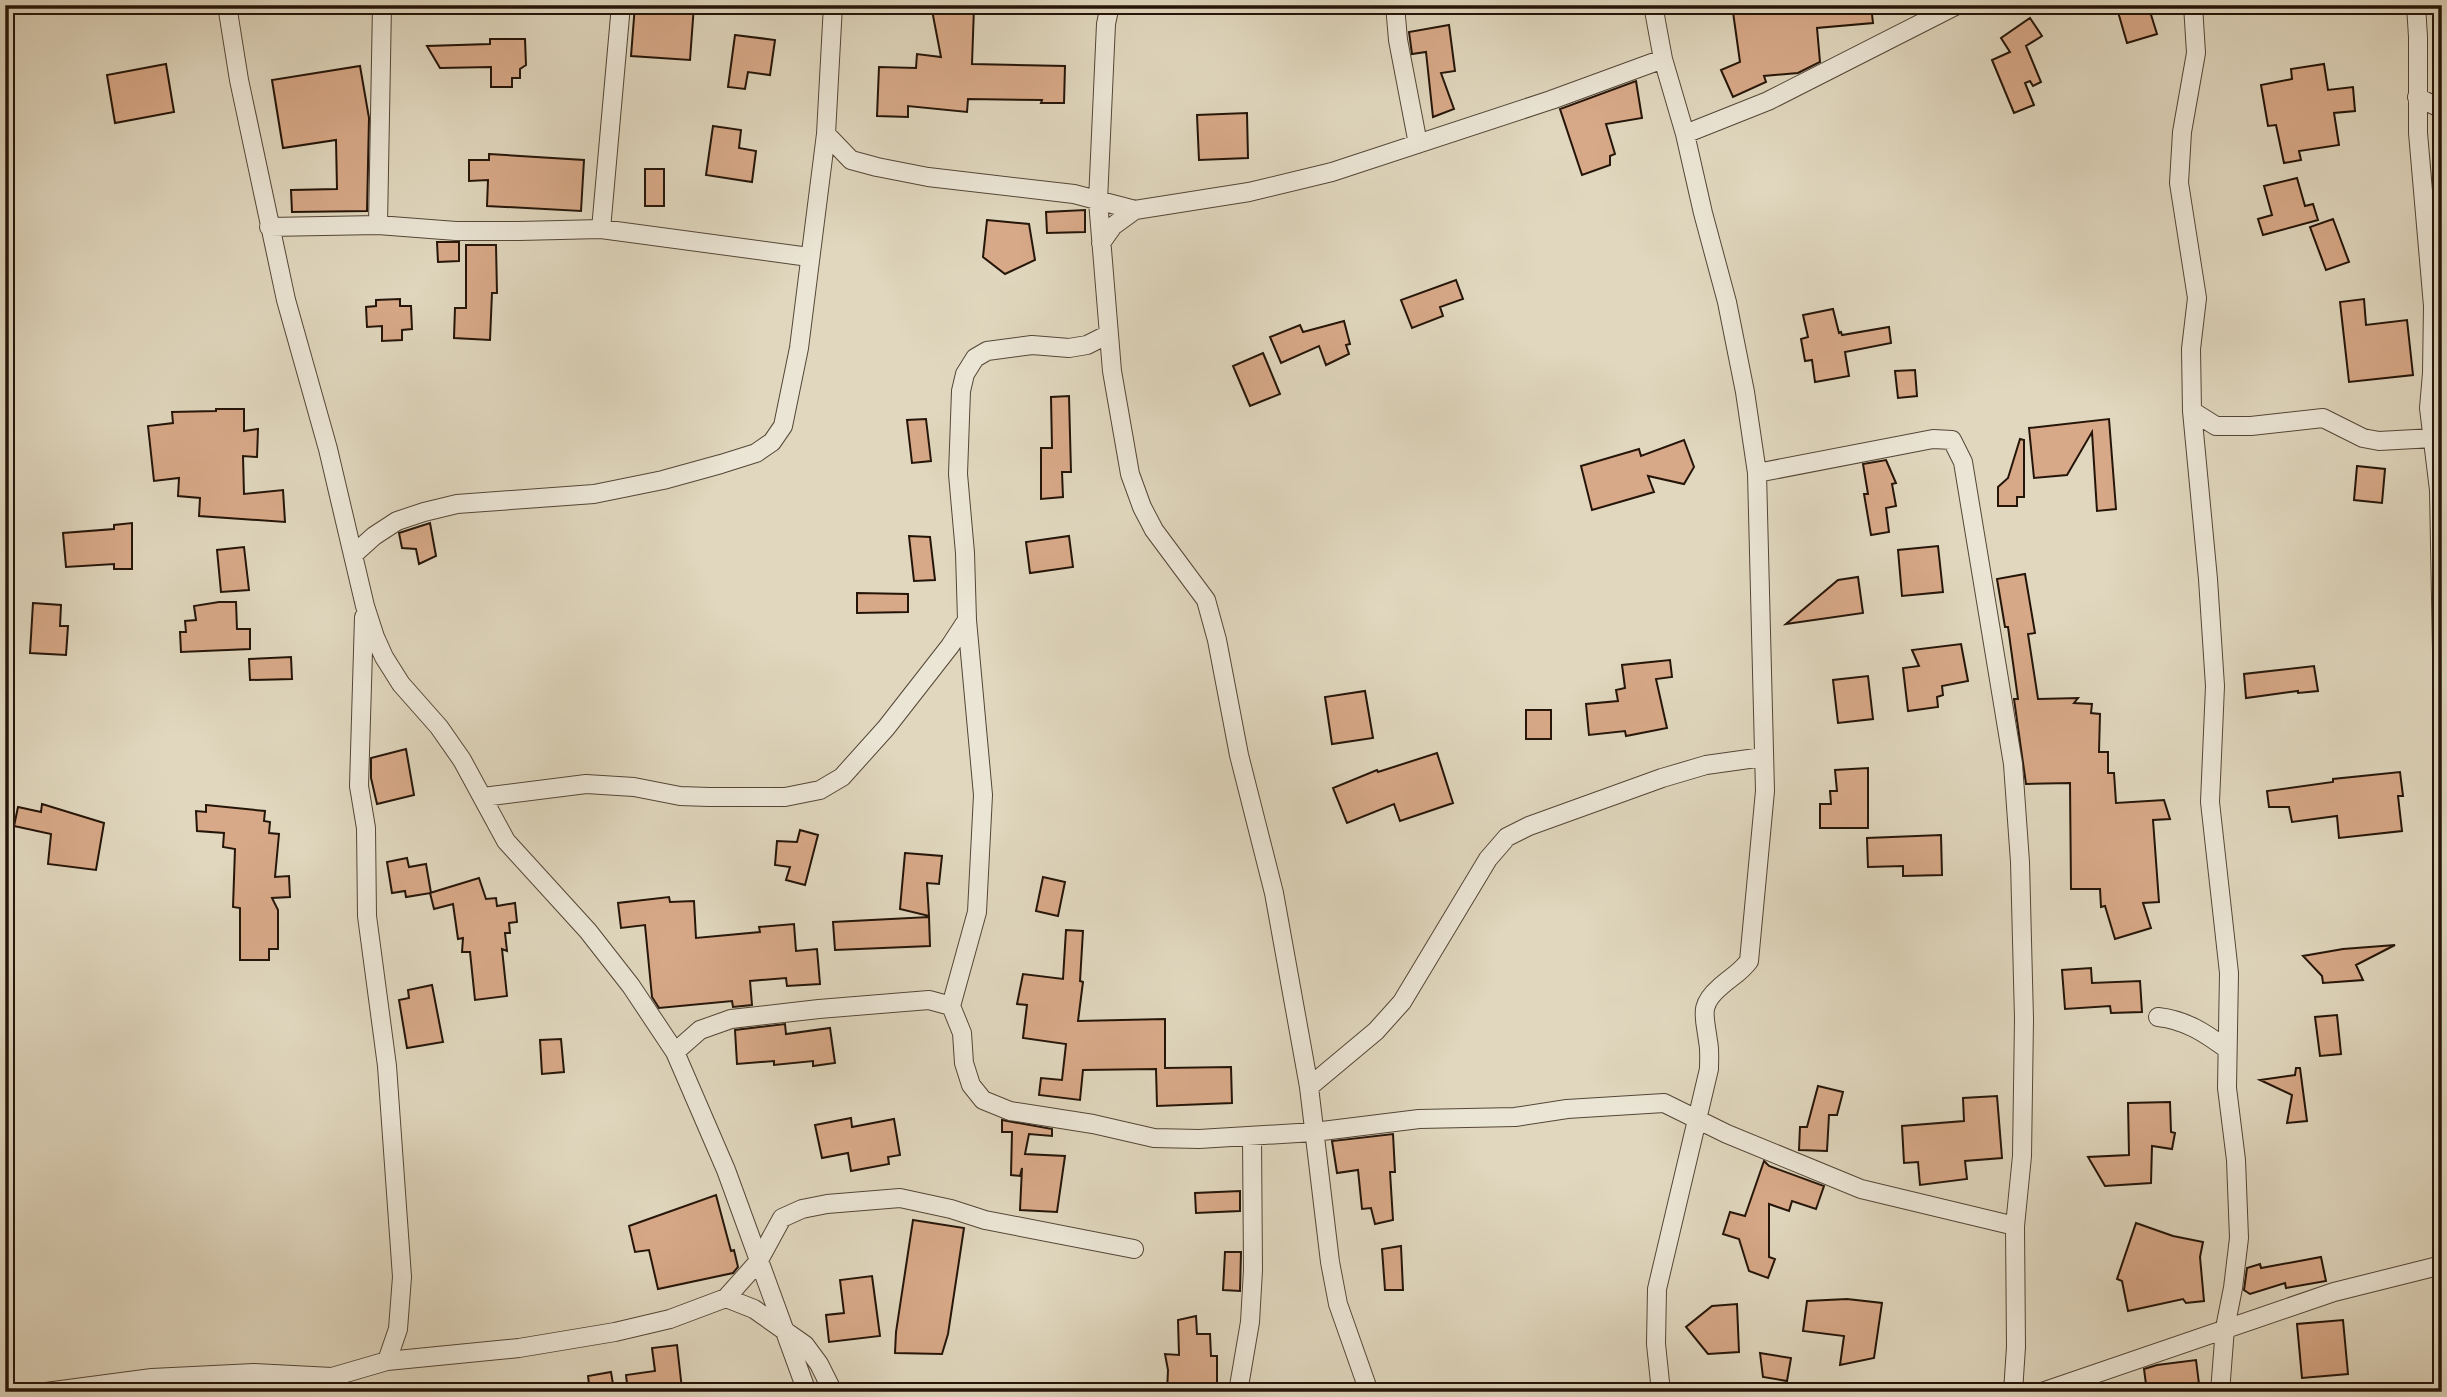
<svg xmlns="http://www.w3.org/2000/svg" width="2447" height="1397" viewBox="0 0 2447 1397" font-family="'Libre Bodoni',serif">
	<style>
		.building { fill: #d8a988; stroke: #251509; stroke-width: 2 }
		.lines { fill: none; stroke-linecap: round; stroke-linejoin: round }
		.street-casing { stroke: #544636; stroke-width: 20 }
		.street { stroke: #ebe5d5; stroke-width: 18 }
	</style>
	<rect width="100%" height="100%" fill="#e0d7be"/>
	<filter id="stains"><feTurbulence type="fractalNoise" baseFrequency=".00286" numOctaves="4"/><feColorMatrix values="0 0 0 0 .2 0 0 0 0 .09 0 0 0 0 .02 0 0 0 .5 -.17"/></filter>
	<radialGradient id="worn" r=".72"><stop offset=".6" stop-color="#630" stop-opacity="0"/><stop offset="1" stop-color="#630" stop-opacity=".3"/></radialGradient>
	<!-- building -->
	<path class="building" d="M635,5H694L690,60L631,56Z
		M931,5L974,7L972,64L1065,66L1064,103H1041L1042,100L968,99L967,112L908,106V117L877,116L879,67L916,68L917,54L941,57Z
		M1732,5H1871L1873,23L1817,28L1820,62L1798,73L1764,76L1766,82L1733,97L1721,70L1740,62Z
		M2116,5H2148L2157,34L2127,43Z
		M2030,18L2042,36L2026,46L2041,82L2033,86L2030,81L2025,83L2034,105L2014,113L1992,60L2010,52L2001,38Z
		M1449,25L1455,71L1441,73L1454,109L1433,117L1426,52L1412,54L1409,32Z
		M735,35L775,40L770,75L748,72L745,89L728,87Z
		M490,39H525L526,65L520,69V78H512V87H491V67L440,68L427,46L490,44Z
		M166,64L174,112L115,123L107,75Z
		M2324,64L2328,90L2353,87L2355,111L2334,113L2339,145L2299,151L2301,160L2284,163L2276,125L2268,126L2261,85L2292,79L2291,69Z
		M360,66L369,118L367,211L292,212L291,190L337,189L336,140L283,148L272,80Z
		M1636,81L1642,118L1606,124L1615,154L1610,156V165L1582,175L1560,109Z
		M1247,113L1248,158L1199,160L1197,115Z
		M713,126L741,130L739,148L756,151L752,182L706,175Z
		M489,154L584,160L581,211L487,206L488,180L469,181V160H489Z
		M645,169H664V206H645Z
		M2297,178L2305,206L2313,204L2318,220L2263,235L2258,219L2272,215L2264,186Z
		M1085,210V232L1047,233L1046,212Z
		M2333,219L2349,262L2326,270L2310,227Z
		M987,220L1029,224L1035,260L1005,274L983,257Z
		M437,242H459V261L438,262Z
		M466,245H496L497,293H492L490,340L454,338L455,308H466Z
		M1456,280L1463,299L1440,307L1443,316L1412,328L1401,300Z
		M400,299V306H411L412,329L402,330V340L382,341V326L367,327L366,307L376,306V300Z
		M2364,299L2366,325L2407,320L2413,375L2349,382L2340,302Z
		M1833,309L1839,333L1841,332L1842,335L1889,327L1891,343L1845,352L1849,376L1815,382L1812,360L1805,361L1801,339L1808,337L1803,315Z
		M1344,321L1350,344L1346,345L1349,354L1326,365L1319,346L1281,363L1270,337L1300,325L1303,332Z
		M1263,353L1280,394L1250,406L1233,366Z
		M1915,370L1917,396L1898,398L1895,371Z
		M1069,396L1071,472H1062L1063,497L1041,499V448H1052L1051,397Z
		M216,409H244V431L258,429L257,457L243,456L244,494L283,490L285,522L199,516L200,498L178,496L179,478L154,481L148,426L173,423L172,412L216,411Z
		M926,419L931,461L912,463L907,420Z
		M2109,419L2116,509L2097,511L2092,432L2067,475L2034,478L2029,428Z
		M2020,439L2024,440V497H2017V506H1998V487L2008,478Z
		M1684,440L1694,467L1684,484L1648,476L1654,492L1592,510L1581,466L1639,449L1641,456Z
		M1886,460L1896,483L1892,484L1896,506L1886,508L1889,532L1871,535L1864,494H1868L1863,464Z
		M2357,466L2385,469L2382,503L2354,500Z
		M132,523V569H114V564L66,567L63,533L114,529V525Z
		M430,523L436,556L419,564L416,549L402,548L399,533Z
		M909,536L930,537L935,580L914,581Z
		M1069,536L1073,567L1030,573L1026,542Z
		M1938,546L1943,592L1902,596L1898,550Z
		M244,547L249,590L221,592L217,550Z
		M2025,574L2035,633L2028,634L2038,699L2078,698L2074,703L2092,704L2091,713L2100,714L2099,752H2108V773H2114L2116,803L2164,800L2170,819L2153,820L2159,902L2143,903L2151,928L2115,939L2105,906L2101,907L2100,889H2071L2070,783L2026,784L2014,699H2018L2008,627H2005L1997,579Z
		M1858,577L1863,613L1786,624L1838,580Z
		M857,593L908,594V612L857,613Z
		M219,602H236L237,629H250V649L181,652L180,632H186L185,621L196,620L194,606Z
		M33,603L61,605L60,626H68L66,655L30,653Z
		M1961,644L1968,681L1942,686L1943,695L1937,697L1938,707L1908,711L1903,668L1919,666L1912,650Z
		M291,657L292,679L250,680L249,659Z
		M1670,660L1672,677L1656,679L1667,728L1626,736L1625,731L1589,735L1586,704L1618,701L1616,690L1625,688L1622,665Z
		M2314,666L2318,691L2298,693V691L2246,698L2244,674Z
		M1868,676L1873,719L1838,723L1833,680Z
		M1365,691L1373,738L1332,744L1325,697Z
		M1526,710H1551V739H1526Z
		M406,749L414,795L377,804L371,778V758Z
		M1437,753L1453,803L1400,821L1394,804L1347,823L1333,788L1377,770L1378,772Z
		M1868,768V828H1820V804H1831L1830,791H1837L1835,770Z
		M2400,772L2403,796H2398L2402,831L2339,838L2337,816L2292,822L2289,807H2269L2267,791L2333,782V779Z
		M42,804L104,823L96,870L48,864L51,834L14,826L18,807L41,812Z
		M206,805L265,811L264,821L270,822L269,833L279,834L275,877L289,876L290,897L272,898L278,910V949H269V960H240V908L233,907L235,849L223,847L224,833L197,831L196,811L206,812Z
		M800,830L818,835L805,885L786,880L790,867L775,865L777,841L797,842Z
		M1941,835L1942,875L1903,876V866L1868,867L1867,838Z
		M905,853L942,856L939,884L927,883L929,916L900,909Z
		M407,858L409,867L426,864L431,893L406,897L405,891L392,893L387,862Z
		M1043,877L1065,882L1058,916L1036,911Z
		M479,878L486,899L496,898L497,906L515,903L517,922L509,923L510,933H505L507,951L502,949L507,996L475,1000L470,952H462L463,938L458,939L453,904L434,909L430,893Z
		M669,897L670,902L694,901L696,938L760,932L759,927L794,924L796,951L817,949L820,984L787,986L786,978L750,981L752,1005L733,1007L732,1001L659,1008L652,997L645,925L621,928L618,903Z
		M929,917L930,946L835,950L833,922Z
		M1066,930L1083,931L1080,981L1083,982L1078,1021L1165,1019V1068L1231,1067L1232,1103L1157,1106L1156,1069L1083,1070L1080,1100L1039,1095L1041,1078L1062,1080L1066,1044L1023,1038L1027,1005L1017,1004L1023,974L1063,979Z
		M2395,945L2356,965L2363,980L2323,983L2322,976L2303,956L2343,949Z
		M2091,968L2092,983L2140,981L2142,1012L2111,1013L2110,1006L2065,1009L2062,970Z
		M432,985L443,1042L407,1048L399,1000L409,998L408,990Z
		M2337,1015L2341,1054L2320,1056L2315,1017Z
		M785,1024L786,1034L830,1028L835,1063L813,1066V1061L774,1065V1061L737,1064L735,1030Z
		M561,1039L564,1072L542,1074L540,1040Z
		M2296,1068H2300L2307,1121L2287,1123L2292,1095L2260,1080L2295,1075Z
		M1818,1086L1843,1092L1837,1115H1829L1827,1151L1799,1150L1800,1127H1807Z
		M1997,1096L2002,1158L1965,1161L1967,1179L1920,1185L1918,1162L1904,1163L1902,1126L1964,1121L1963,1098Z
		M2170,1102L2171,1132L2175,1133L2172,1149L2152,1146L2151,1183L2105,1186L2088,1157L2129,1155L2128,1103Z
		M851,1118L852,1127L894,1119L900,1155L888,1157L889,1164L851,1171L848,1153L822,1158L815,1125Z
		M1002,1120L1052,1129V1136L1029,1134L1025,1154L1065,1156L1057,1212L1020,1210L1022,1168L1020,1176L1011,1175L1012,1132H1002Z
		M1393,1134L1395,1172H1390L1393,1220L1375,1224L1371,1208L1362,1209L1358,1170L1337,1173L1332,1141Z
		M1764,1161L1769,1166L1824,1186L1816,1209L1792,1201L1789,1211L1769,1204V1257L1775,1259L1768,1278L1749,1271L1739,1239L1723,1234L1730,1212L1745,1216Z
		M1240,1191V1211L1196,1213L1195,1193Z
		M716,1195L731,1251L734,1250L738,1267L733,1273L658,1289L649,1250L635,1252L629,1226Z
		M913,1220L964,1228L948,1334L942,1354L895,1353L896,1332Z
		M2136,1223L2173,1236L2203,1242L2200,1257L2204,1301L2186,1303L2183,1299L2128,1311L2122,1281L2117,1279Z
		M1401,1246L1403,1290H1385L1382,1249Z
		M1225,1252H1241L1240,1291L1223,1290Z
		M2321,1257L2326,1281L2286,1288L2285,1283L2250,1294L2244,1290L2247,1268L2260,1264L2261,1268Z
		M872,1276L880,1336L829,1342L826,1315L844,1313L840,1280Z
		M1847,1299L1882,1303L1874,1358L1840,1365L1844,1336L1803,1331L1807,1301Z
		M1737,1304L1739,1352L1708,1354L1686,1327L1712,1306Z
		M1196,1316L1197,1334H1210L1211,1356H1217V1392H1167L1168,1370L1165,1354L1179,1355L1178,1320Z
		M2343,1320L2348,1374L2302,1378L2297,1324Z
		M677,1345L682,1389L628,1392L626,1375L655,1371L652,1348Z
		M1760,1353L1791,1358L1787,1381L1763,1377Z
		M2196,1360L2200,1392H2147L2144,1369L2157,1365Z
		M611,1372L614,1390L590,1392L588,1376Z"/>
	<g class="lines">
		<!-- street casing -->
		<g class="street-casing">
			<path id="street" d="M227,5L239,80L286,300L328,449L365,606L375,637L384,657L401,684L439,727L462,760L506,841L588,931L631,986L675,1052L726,1170L807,1392
				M1110,5L1106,24L1098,201L1112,371L1130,474L1142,507L1154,530L1206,600L1217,640L1239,755L1274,893L1309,1087L1330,1262L1338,1304L1369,1392
				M1395,5L1398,40L1418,144
				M1653,5L1663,59L1685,134L1703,213L1727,302L1745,392L1757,473L1765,791L1749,961C1740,973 1731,977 1720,987C1698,1006 1705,1016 1708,1041C1710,1050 1709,1060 1709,1069L1657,1289L1656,1344L1661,1392
				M2193,5L2196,53L2182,132L2179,183L2197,298L2191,349L2192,411L2208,579L2215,686L2210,802L2229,973L2227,1088L2236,1160L2239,1238L2233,1288L2225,1328L2220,1392
				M2416,5L2418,37V133L2433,306L2432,373L2429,408L2439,490L2442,651
				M2417,97L2442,109
				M826,134L851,160L877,167L928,177L1074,194L1135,210
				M1685,134L1768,101L1957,5
				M378,225L382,5
				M269,227L378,225L456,231H519L601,229L809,257
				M601,229L621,5
				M1101,243L1113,226L1135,210L1249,192L1332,172L1551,100L1663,59
				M2192,411L2216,426H2251L2323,418L2363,438L2379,441L2433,438
				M1757,473L1933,439L1952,440L1963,462L2013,764L2020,862L2024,1019L2022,1156L2015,1226L2016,1347L2013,1392
				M354,554L374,536L397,521L424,512L457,504L594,494L663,480L721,464L756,453L772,442L783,426L799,348L826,134L833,5
				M364,617L359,786L366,828L367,916L387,1066L402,1277L398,1329L387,1361
				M483,797L586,784L634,787L680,796L709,797H785L820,790L842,777L886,728L950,646L967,620
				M951,1006L977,912L983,795L967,620L965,553L958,474L961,391L965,374L975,358L987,351L1032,345L1069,348L1087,345L1109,334
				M2158,1017C2186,1020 2205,1033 2227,1049
				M675,1052L700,1030L731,1019L819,1009L929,1000L951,1006L962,1033L964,1063L971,1085L983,1100L1010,1111L1093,1124L1154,1138L1199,1139L1314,1132L1419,1119L1515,1117L1567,1109L1664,1103L1727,1134L1861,1189L2015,1226
				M1309,1087L1376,1031L1402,1002L1488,859L1507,837L1529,826L1662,778L1706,765L1763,757
				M726,1298L754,1309L805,1345L819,1364L833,1392
				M46,1392L152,1378L254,1373L332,1377L387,1361L519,1348L615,1332L670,1319L726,1298L758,1262L782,1218L802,1209L827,1204L900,1198L951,1209L985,1220L1134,1249
				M1238,1392L1250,1322L1253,1270L1252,1136
				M2042,1392L2334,1292L2442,1265"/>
		</g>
		<!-- street -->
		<use href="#street" class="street"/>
	</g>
	<!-- margin -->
	<rect width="2447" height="1397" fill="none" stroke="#e0d7be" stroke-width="28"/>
	<rect x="7" y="7" width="2433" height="1383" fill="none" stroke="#251509" stroke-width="3.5"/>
	<rect x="14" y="14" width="2419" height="1369" fill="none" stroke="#251509" stroke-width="2"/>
	<rect width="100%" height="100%" filter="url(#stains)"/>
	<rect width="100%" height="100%" fill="url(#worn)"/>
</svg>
